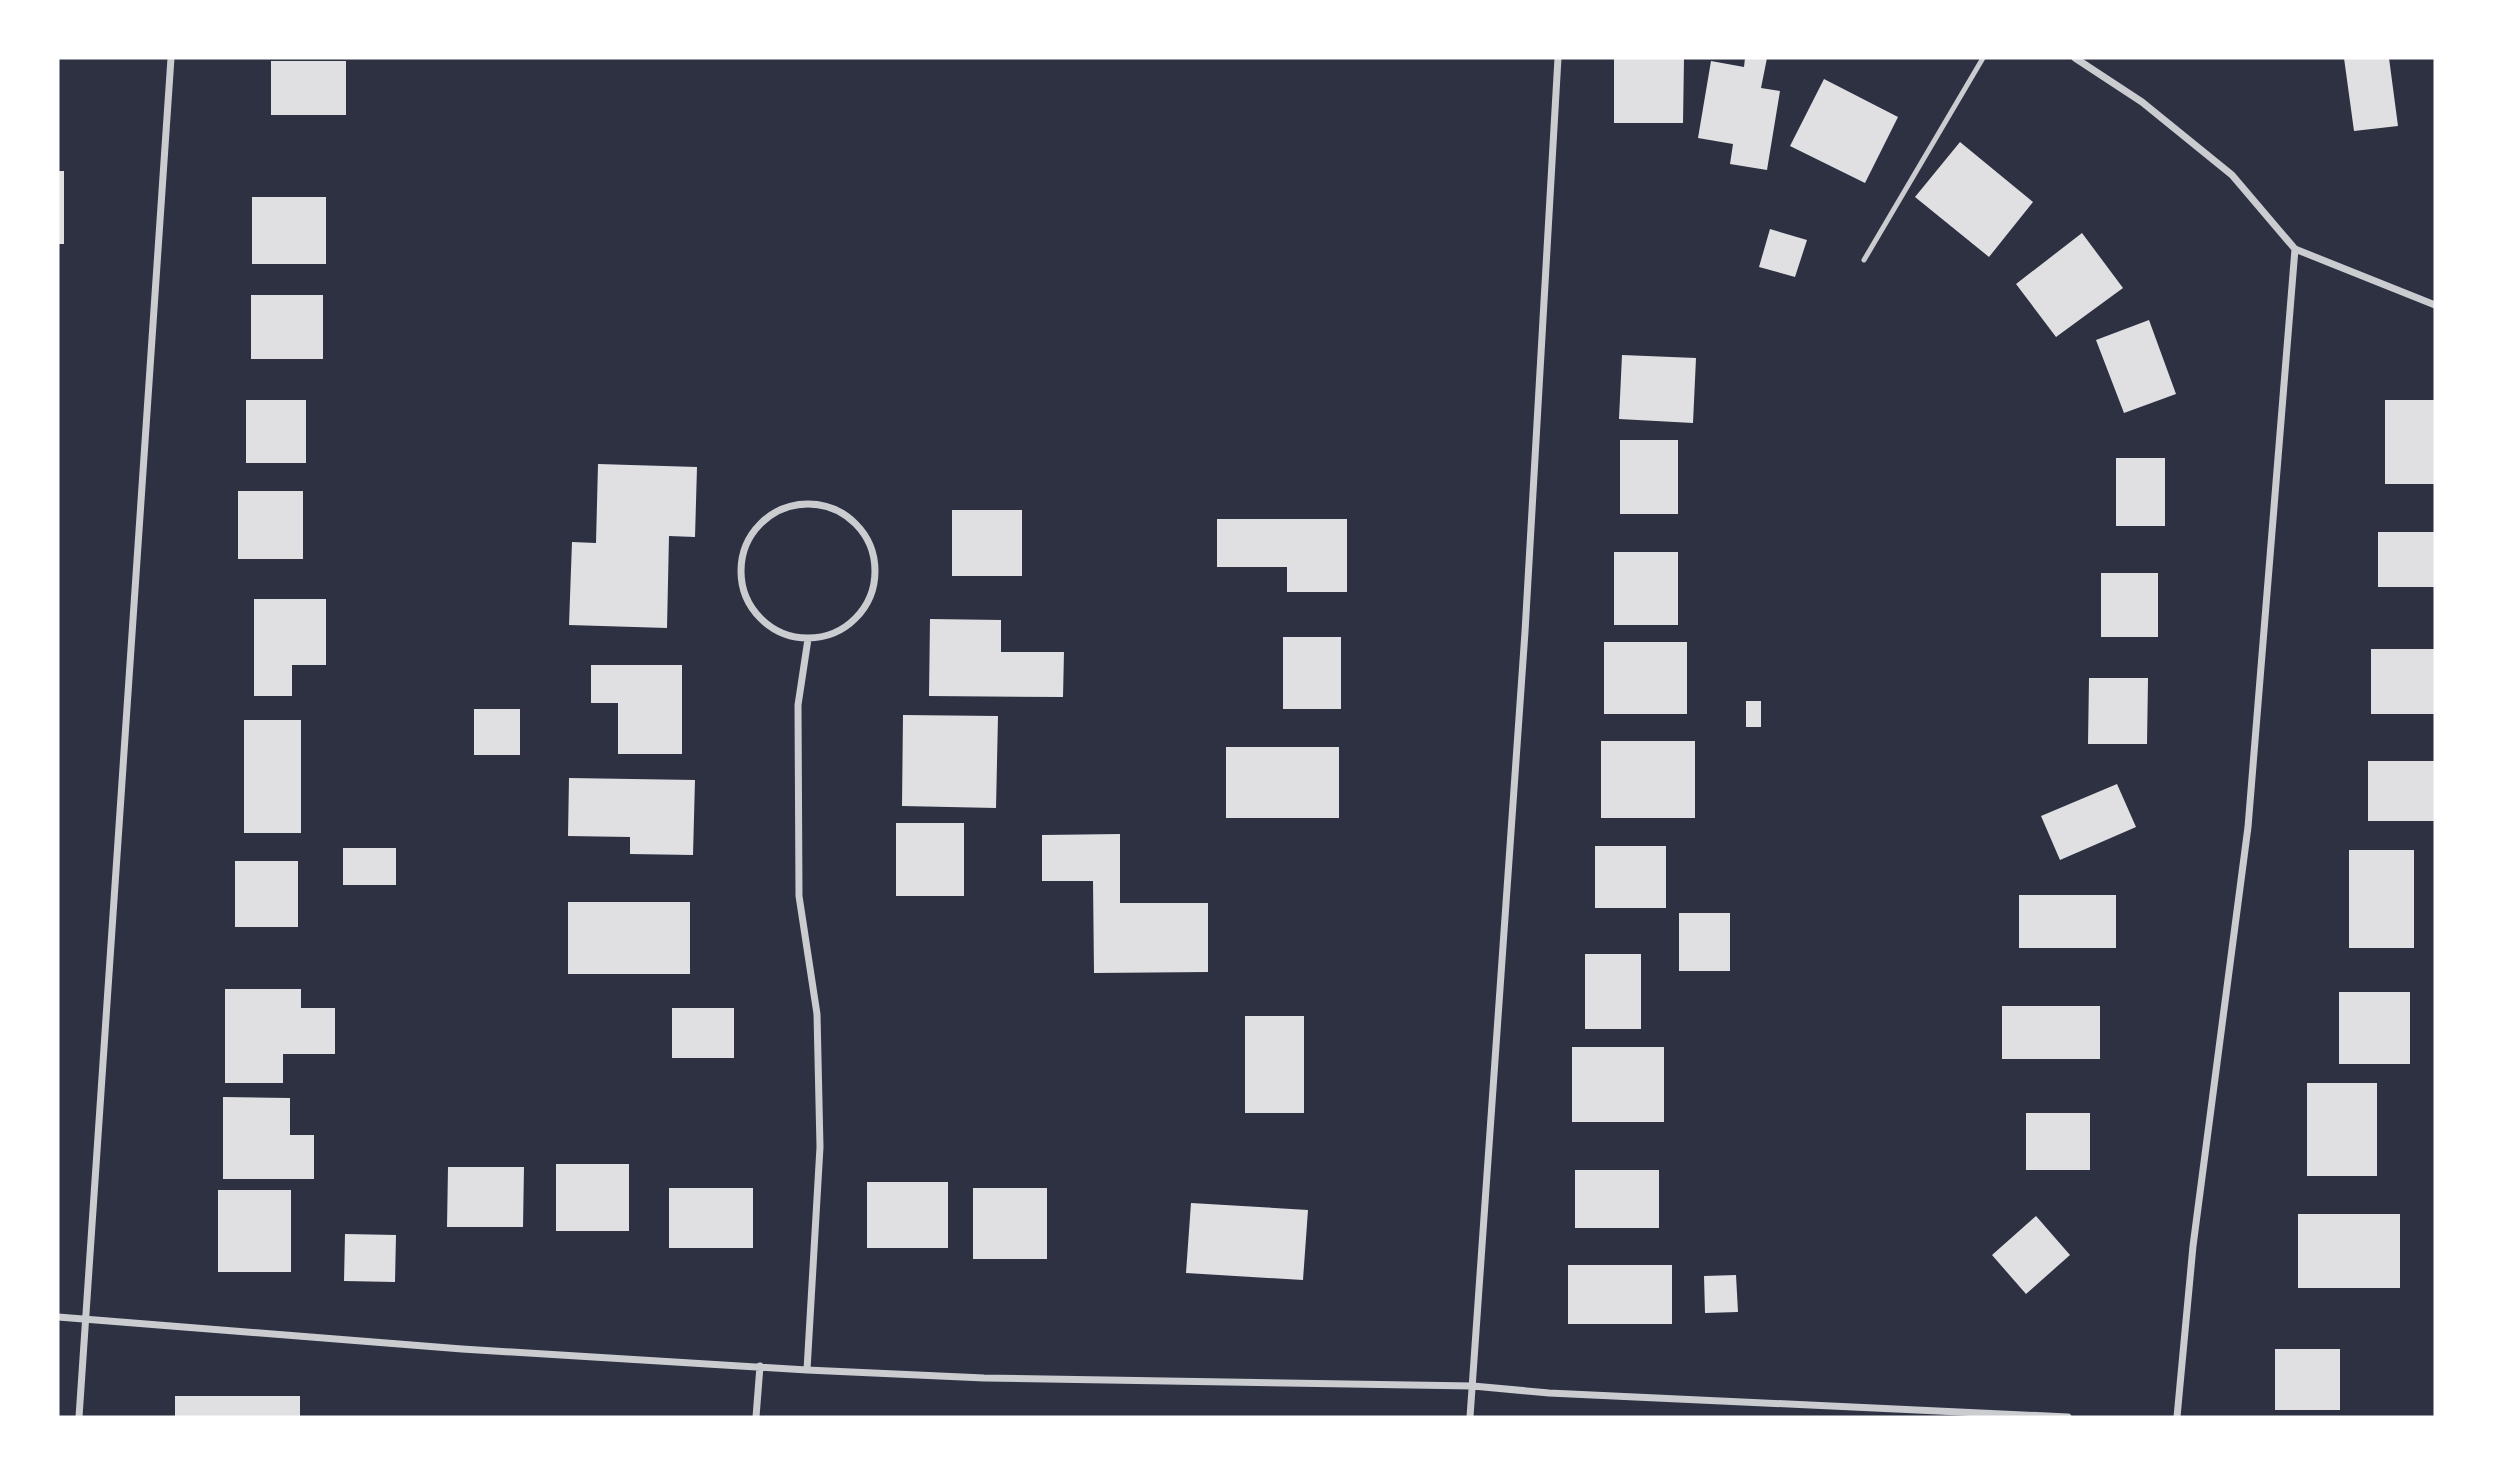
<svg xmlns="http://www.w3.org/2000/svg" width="2493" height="1475" viewBox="0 0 2493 1475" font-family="'Titillium Web',sans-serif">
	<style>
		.building { fill: #e0e0e3 }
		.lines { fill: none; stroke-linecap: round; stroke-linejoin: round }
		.service { stroke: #caccd0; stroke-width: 5 }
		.minor { stroke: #caccd0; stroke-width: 7 }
	</style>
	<rect width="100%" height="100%" fill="#2d3142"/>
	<!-- building -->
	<path class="building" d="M1614,58H1684L1683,123H1614Z
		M1745,58H1767L1761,88L1780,91L1767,170L1730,164L1733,144L1698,138L1711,61L1744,67Z
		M2344,58H2389L2398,126L2354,131Z
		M271,61H346V115H271Z
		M1824,79L1898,117L1865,183L1790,146Z
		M1960,142L2033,202L1989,257L1915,197Z
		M58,171H64V244H58Z
		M252,197H326V264H252Z
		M1770,229L1807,240L1795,277L1759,267Z
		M2082,233L2123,288L2056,337L2016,284Z
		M251,295H323V359H251Z
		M2149,320L2176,394L2124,413L2096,340Z
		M1622,355L1696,358L1693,423L1619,419Z
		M246,400H306V463H246Z
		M2385,400H2435V484H2385Z
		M1620,440H1678V514H1620Z
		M2116,458H2165V526H2116Z
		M598,464L697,467L695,537L669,536L667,628L569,625L572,542L596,543Z
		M238,491H303V559H238Z
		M952,510H1022V576H952Z
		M1217,519H1347V592H1287V567H1217Z
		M2378,532H2435V587H2378Z
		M1614,552H1678V625H1614Z
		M2101,573H2158V637H2101Z
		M254,599H326V665H292V696H254Z
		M930,619L1001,620V652H1064L1063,697L929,696Z
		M1283,637H1341V709H1283Z
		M1604,642H1687V714H1604Z
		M2371,649H2435V714H2371Z
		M591,665H682V754H618V703H591Z
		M2089,678H2148L2147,744H2088Z
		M1746,701H1761V727H1746Z
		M474,709H520V755H474Z
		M903,715L998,716L996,808L902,806Z
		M244,720H301V833H244Z
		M1601,741H1695V818H1601Z
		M1226,747H1339V818H1226Z
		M2368,761H2435V821H2368Z
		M569,778L695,780L693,855L630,854V837L568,836Z
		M2117,784L2136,827L2060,860L2041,816Z
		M896,823H964V896H896Z
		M1120,834V903H1208V972L1094,973L1093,881H1042V835Z
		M1595,846H1666V908H1595Z
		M343,848H396V885H343Z
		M2349,850H2414V948H2349Z
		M235,861H298V927H235Z
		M2019,895H2116V948H2019Z
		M568,902H690V974H568Z
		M1679,913H1730V971H1679Z
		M1585,954H1641V1029H1585Z
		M225,989H301V1008H335V1054H283V1083H225Z
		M2339,992H2410V1064H2339Z
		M2002,1006H2100V1059H2002Z
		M672,1008H734V1058H672Z
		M1245,1016H1304V1113H1245Z
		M1572,1047H1664V1122H1572Z
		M2307,1083H2377V1176H2307Z
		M223,1097L290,1098V1135H314V1179H223Z
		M2026,1113H2090V1170H2026Z
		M556,1164H629V1231H556Z
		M448,1167H524L523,1227H447Z
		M1575,1170H1659V1228H1575Z
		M867,1182H948V1248H867Z
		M669,1188H753V1248H669Z
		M973,1188H1047V1259H973Z
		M218,1190H291V1272H218Z
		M1191,1203L1308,1210L1303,1280L1186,1273Z
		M2298,1214H2400V1288H2298Z
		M2036,1216L2070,1255L2026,1294L1992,1255Z
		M345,1234L396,1235L395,1282L344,1281Z
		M1568,1265H1672V1324H1568Z
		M1736,1275L1738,1312L1705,1313L1704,1276Z
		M2275,1349H2340V1410H2275Z
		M175,1396H300V1417H175Z"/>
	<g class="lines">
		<!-- service -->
		<path class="service" d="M1864,260L1983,58"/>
		<!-- minor -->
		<path class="minor" d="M2075,58L2142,102L2232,175L2295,249L2435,305
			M741 571a67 67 0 1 1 134 0a67 67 0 1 1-134 0Z
			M58,1317L462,1349L807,1370L984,1378L1473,1386L1549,1393L2068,1417
			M807,1370L820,1147L817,1014L799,896L798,705L808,639
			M79,1417L171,58
			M756,1417L760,1366
			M1470,1417L1525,632L1558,58
			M2177,1417L2193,1246L2248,827L2295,249"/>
	</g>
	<!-- border -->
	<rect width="2493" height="1475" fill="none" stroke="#ffffff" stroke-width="119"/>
</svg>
